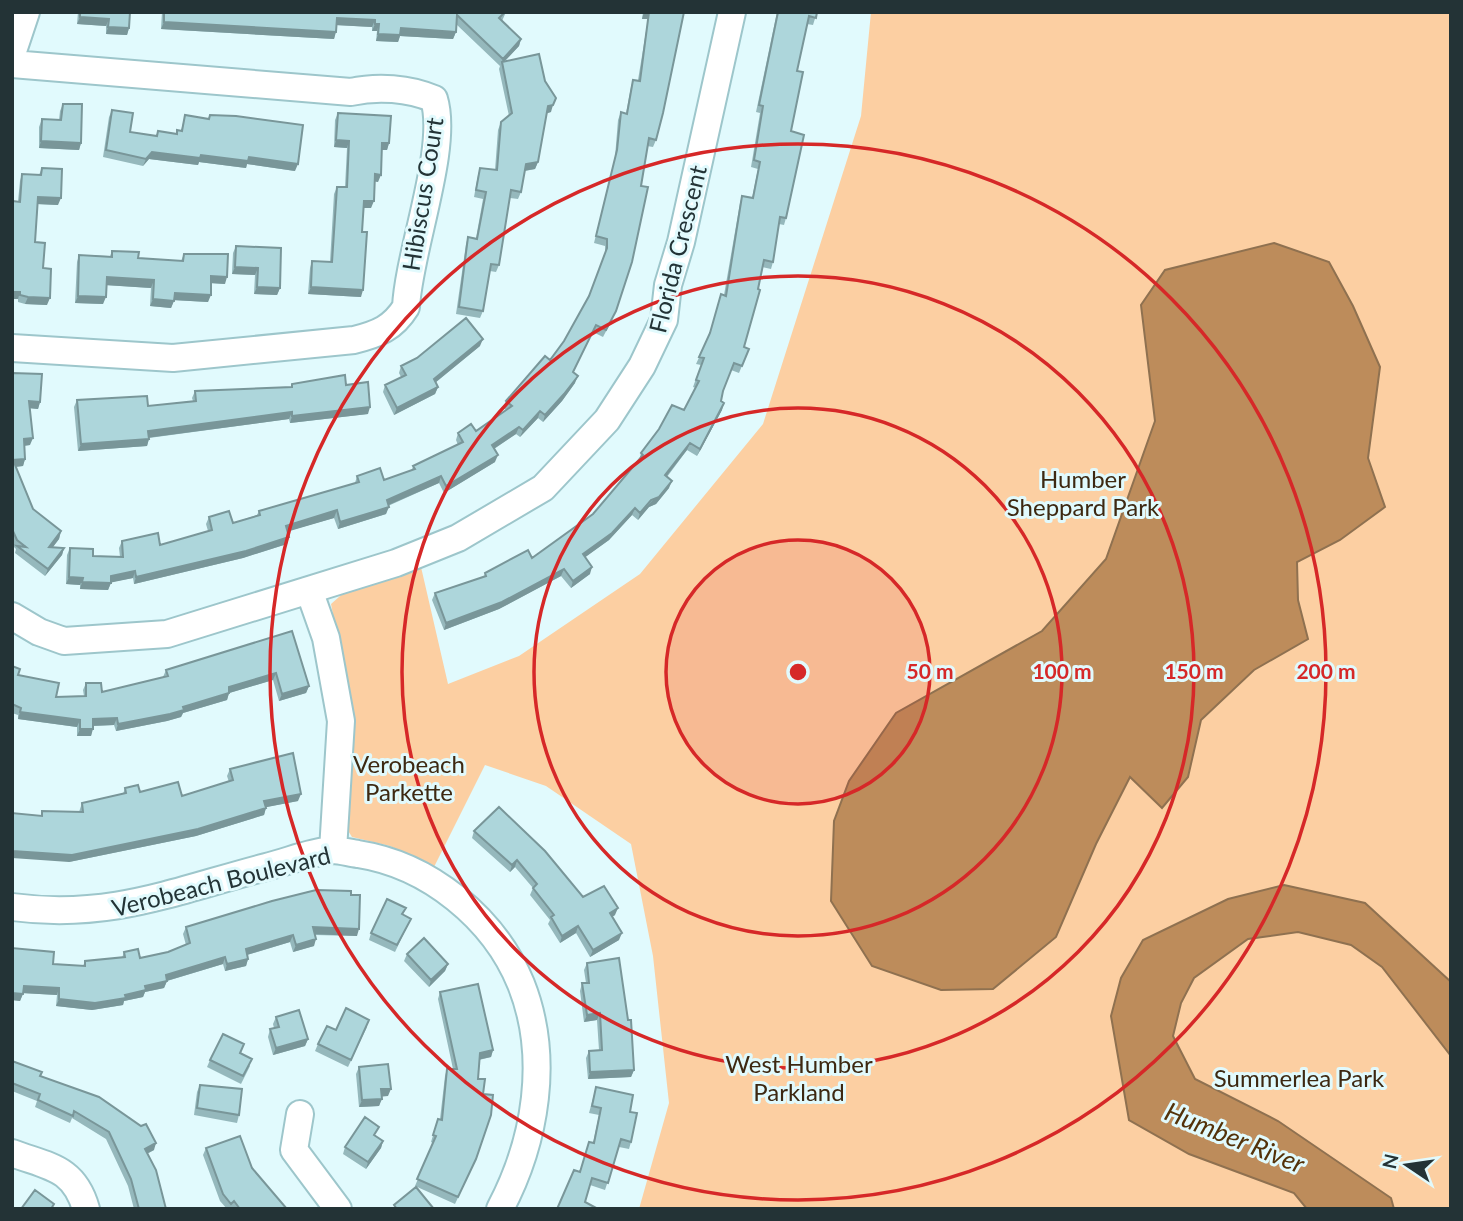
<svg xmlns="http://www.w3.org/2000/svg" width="1463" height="1221" viewBox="0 0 1463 1221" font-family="Lato,sans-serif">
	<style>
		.green { fill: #fccfa2 }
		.water { fill: #bd8c5b; stroke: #8f7150; stroke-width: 2 }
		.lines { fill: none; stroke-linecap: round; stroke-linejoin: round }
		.minor-casing { stroke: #9dc6cb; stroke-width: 30 }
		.minor { stroke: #fff; stroke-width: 26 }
		.wall { fill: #95b8bc }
		.shaded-wall { fill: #799699 }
		.building { fill: #add6db; stroke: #799699; stroke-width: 2 }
		.ring { fill: none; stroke: #d62828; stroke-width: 3.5 }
		.labels { text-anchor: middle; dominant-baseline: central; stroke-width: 6; stroke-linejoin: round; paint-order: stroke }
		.street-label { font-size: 24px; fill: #233336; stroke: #e1fafd }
		.park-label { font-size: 24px; fill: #3d2811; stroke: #e1fafd }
		.water-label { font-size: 26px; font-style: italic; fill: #533209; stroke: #e1fafd }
		.centre { fill: #d62828; stroke: #e1fafd; stroke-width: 3.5 }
		.ring-label { font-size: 21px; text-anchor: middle; font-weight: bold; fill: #d62828; stroke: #e1fafd; stroke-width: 6; stroke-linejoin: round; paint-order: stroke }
	</style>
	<rect width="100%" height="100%" fill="#e1fafd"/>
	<!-- green -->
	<path class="green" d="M871,12H1451V982L1365,903L1228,899L1143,940L1111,1016L1129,1119L1172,1036L1181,1003L1194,978L1248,939L1298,932L1351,945L1382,967L1451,1056V1209H639L669,1103L653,956L631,844L546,786L485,765L434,867L390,846L352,837L342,821L350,702L331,604L348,589L421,567L448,684L519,656L640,574L763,424L861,116Z"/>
	<!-- water -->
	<path class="water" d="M1274,243L1329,262L1353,306L1380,367L1368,458L1385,507L1340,540L1297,562L1298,600L1308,639L1254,670L1201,720L1188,777L1162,808L1130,777L1096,844L1056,937L993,989L941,990L872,966L831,901L834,821L849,781L896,713L1042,631L1106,559L1155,421L1141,305L1165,270Z
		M1284,885L1365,903L1451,982V1056L1382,967L1351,945L1298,932L1248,939L1194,978L1181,1003L1173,1036L1195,1079L1278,1121L1391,1198L1394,1209H1307L1294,1193L1189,1154L1129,1120L1111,1016L1121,978L1143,940L1228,899Z"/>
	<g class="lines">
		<!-- minor casing -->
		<g class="minor-casing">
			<path id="minor" d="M12,54L26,12
				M12,64L351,92C377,86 409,88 434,99C449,148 409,250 406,307C393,328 378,334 354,340L173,358L12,348
				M309,590L326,638L341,721L333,850
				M12,616L39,632L64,641L167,634L396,563L458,538L543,488L607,420L642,366L664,320L668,285L681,242L732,12
				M12,907C110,920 174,891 266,867C287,862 310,852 332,850C340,850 350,853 358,854C429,865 494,918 521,984C550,1057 536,1141 500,1209
				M300,1114L294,1150L338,1209
				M12,1153C49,1167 74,1167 86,1209"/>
		</g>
		<!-- minor -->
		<use href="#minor" class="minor"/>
	</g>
	<!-- wall -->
	<path class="wall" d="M78,12H130L129,28L127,35L106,34V26L77,24Z
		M162,12H506L502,21L521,39L519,46L505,61L551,112L546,113L538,162L535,169L525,171L521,192L518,199L510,198L499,265L496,272L490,271L483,311L480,318L456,314L466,244L468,237L476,238L483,199L474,197L478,175L480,168L495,170L498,130L501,122L509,116L499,69L500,66L456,24V32L453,39L400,36L398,42L376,41L377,31H372V27L337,25L334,39L161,29Z
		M643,12H684L656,140L653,147L647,146L613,318L603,337L593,332L573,373L575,383L562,401L543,422L538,418L520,437L516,434L494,449L495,462L444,493L439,483L388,506L386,514L367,520L338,529L334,518L288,531L287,544L243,558L134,584L133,578L111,582L108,590L80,589V585L66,584L67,555L70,548L93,556L120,557L119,548L122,541L160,545L208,531L206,524L209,517L233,523L257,515L259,511L355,483L357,476L384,480L412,470L413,466L458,445L456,440L458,433L476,431L506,410L503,408L506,401L550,360L564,341L589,296L605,255V246L594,243L615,157L618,120L621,112L626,113L631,87L633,80H638L648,19H642Z
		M777,12H817L813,25L807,24L797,71L791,131L786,218L784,225L779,224L773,262L771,269L762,267L744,347L749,349L739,373L731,370L723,392L721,401L722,410L697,456L687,450L667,477L669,488L656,504L649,507L638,520L632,515L609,540L585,557L590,574L571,588L561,576L499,609L444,630L432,600L435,593L484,577L485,573L532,558L593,514L639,461L641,453L684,410L696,388L693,387L701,365L696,364L709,336L721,294L724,295L740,203L742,196L752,198L758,169L751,167L760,113L756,112Z
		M63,104L81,143L79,150L39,148V127L42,119L59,120L60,111Z
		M112,110L130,132L156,136L158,131L176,134L177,130L181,131L185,115L209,119L210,115L295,171L247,164L246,168L199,162L198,165L149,159L143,166L103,157L109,117Z
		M338,113L389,143L387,150H382L378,182L375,181L371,208H363L362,232L361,297L308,294L310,268L312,261L330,262L334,194L337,187H345L347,148L334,147L335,120Z
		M42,168L58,205L38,204L35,242L43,268L47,305L25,304L18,302V299H12V201H18L20,181L22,174L39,175Z
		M236,246L280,288L277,295L254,294L255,275L232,274L233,253Z
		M112,251L138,258L181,261L184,254L225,284L211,283L208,302L174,300L171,308L150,306L151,288L106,285L103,304L75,303L77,262L79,255L110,256Z
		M480,346L435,383L438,387L435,394L394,415L383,392L385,385L401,377L399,373L401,366Z
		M12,373L40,402L38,409L30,408V445L24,446L25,459L23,466L16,467L33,509L61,531L59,539L52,548H64L62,555L45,576L15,553L16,549L14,547L12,543Z
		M292,384L346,385L368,414L290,423L289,419L149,438L147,446L78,451L74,407L77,400L148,406L193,401L192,398L195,391L291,387Z
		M292,631L309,686L306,693L279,701L273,680L229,693L227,700L183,713L181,717L167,721L116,731L114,725L93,726L91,736H77V727L18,719V715L12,713V666L18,675L56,697L84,696L83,690L86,683L102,692L163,677L166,670Z
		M230,769L298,801L266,807L264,815L196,836L69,862L41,816L42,811L79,812L82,803L123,794L125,788L140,792L182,796L229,782L227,776Z
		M474,831L583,897L615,915L612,917L619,940L590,957L576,933L560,943L548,924L550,920L530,895L533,888L515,867L510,872L472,838Z
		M351,895L357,936L315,935L314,946L293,952L290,942L247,955L248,959L246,966L225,971L223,964L167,981L164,988L145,992L143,997L124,1001L123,1005L92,1010L56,1006L57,995L23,993L20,1001L12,1000L53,964L83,966L85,961L122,958L124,952L140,958L168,952L186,945L183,934L186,927Z
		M406,908L403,915L411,919L395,952L369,940L371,933Z
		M407,954L448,964L445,971L429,987L404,961Z
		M587,963L634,1070L631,1077L588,1079L586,1058L589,1051L599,1050L597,1020L584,1022L580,991L582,983H586L584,970Z
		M440,992L493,1050L491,1057L479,1060L478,1079L476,1159L455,1204L415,1186L433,1143L431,1142L438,1119H440L445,1076L447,1069H453L438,999Z
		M276,1017L308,1039L305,1046L273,1055L268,1037L270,1029L274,1028L273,1024Z
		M367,1027L348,1067L315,1051L318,1044L336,1030Z
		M240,1053L250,1066L241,1084L207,1067L210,1060Z
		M12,1061L40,1076L154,1150L147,1154L166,1209H134L128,1186L106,1139L72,1118L70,1123L35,1107L37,1101L12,1091Z
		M359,1067L388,1096H382L379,1106L359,1107L356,1074Z
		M200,1085L239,1115L237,1123L194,1115L197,1092Z
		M596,1087L630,1112L631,1142L629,1149L619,1147L605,1190L590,1185L557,1209L580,1172L593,1143L599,1115L589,1113Z
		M376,1136L383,1141L381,1148L366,1169L343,1154L345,1147Z
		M206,1148L252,1168L287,1209H227L220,1201L203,1155Z"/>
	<!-- shaded-wall -->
	<path class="shaded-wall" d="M644,12H650L648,19H642Z
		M80,17L109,19L106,26L77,24Z
		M337,18L375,20L372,27L334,25Z
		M164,22L336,32L334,39L161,29Z
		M375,24H379L377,31H372Z
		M108,27L129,28L127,35L106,34Z
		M401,28L456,32L453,39L400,36L398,42L376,41L378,34Z
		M521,39L519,46L502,64V62L500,66L503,59Z
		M553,105L551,112L545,114L548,106Z
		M336,140L349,141L347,148L334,147Z
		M41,141L81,143L79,150L39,148Z
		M382,143H389L387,150H380Z
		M152,152L249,157L298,164L295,171L247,164L246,168L199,162L198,165L149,159L143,166L146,159Z
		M538,162L535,169L523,171L526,164Z
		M375,174L381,175L378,182L372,181Z
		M38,197L61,198L58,205L36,204Z
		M364,201H374L371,208H361Z
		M235,267L258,268L255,275L232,274Z
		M211,276L227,277L225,284L209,283Z
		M107,277L154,280L151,288L104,285Z
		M257,287L280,288L277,295L254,294Z
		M311,287L363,290L361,297L308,294Z
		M12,292H20L18,299H12Z
		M175,293L211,295L208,302L172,300Z
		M78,296L106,297L103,304L75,303Z
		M28,297L50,298L47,305L25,304Z
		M153,299L174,301L171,308L150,306Z
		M483,339L480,346L431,386L434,379Z
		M578,376L575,383L562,401L543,422L545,415Z
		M438,387L435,394L394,415L397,408Z
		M29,401L40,402L38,409L27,408Z
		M724,403L722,410L697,456L700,449Z
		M370,407L368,414L290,423L292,416Z
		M540,411L538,418L520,437L523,430Z
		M292,412L289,419L146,438L148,431Z
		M519,427L516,434L489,452L492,445Z
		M33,438L30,445L21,446L24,439Z
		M149,439L147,446L78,451L81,444Z
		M690,443L687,450L662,482L665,475Z
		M498,455L495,462L444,493L446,486Z
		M25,459L23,466L12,467L13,460Z
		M441,476L439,483L384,507L387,500Z
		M672,481L669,488L656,504L649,507L638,520L640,513Z
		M389,507L386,514L338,529L340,522Z
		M635,508L632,515L609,540L580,561L583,554Z
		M337,510L334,518L283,533L286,526Z
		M61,531L59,539L47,555L49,547Z
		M289,537L287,544L243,558L134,584L136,577Z
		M64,548L62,555L45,576L48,569Z
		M592,567L590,574L571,588L573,581Z
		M564,569L561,576L499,609L444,630L446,623Z
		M135,571L133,578L109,583L111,576Z
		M69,577L83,578L80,585L66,584Z
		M82,582L111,583L108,590L80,589Z
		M276,673L273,680L226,694L229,687Z
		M309,686L306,693L279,701L282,694Z
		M229,693L227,700L183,713L181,717L167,721L116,731L118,724Z
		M20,712L80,720L77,727L18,719Z
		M117,718L114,725L90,726L93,719Z
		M80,729H93L91,736H77Z
		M301,794L298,801L262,808L264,801Z
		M266,808L264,815L196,836L69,862L12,858V851Z
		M517,860L515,867L510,872L512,865Z
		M618,908L615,915L607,920L610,913Z
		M578,926L576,933L560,943L562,936Z
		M313,927L359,929L357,936L311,934Z
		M622,933L619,940L590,957L593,950Z
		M293,935L290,942L243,956L246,949Z
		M316,939L314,946L293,952L296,945Z
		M225,957L223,964L163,982L166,975Z
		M248,959L246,966L225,971L227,964Z
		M448,964L445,971L429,987L431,980Z
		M167,981L164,988L145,992L143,997L124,1001L123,1005L92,1010L56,1006L59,999L125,995L145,986Z
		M24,986L59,988L57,995L21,993Z
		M12,993L23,994L20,1001L12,1000Z
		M600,1013L597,1020L584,1022L587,1015Z
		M308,1039L305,1046L273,1055L276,1048Z
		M493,1050L491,1057L477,1060L480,1053Z
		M634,1070L631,1077L588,1079L590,1072Z
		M381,1089H391L388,1096L378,1097Z
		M382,1099L379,1106L359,1107L362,1100Z
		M383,1141L381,1148L366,1169L368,1162Z
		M156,1143L154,1150L142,1156L145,1149Z"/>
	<!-- building -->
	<path class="building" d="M80,12H130L129,28L108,27L109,19L80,17Z
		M164,12H505L499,18L521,39L503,59L457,15L456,32L401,28L400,35L378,34L379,24H375V20L337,18L336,32L164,22Z
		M649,12H684L663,113L656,140L649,138L641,186L648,187L632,262L616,311L606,330L596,325L573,372L578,376L564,394L545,415L540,411L523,430L519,427L492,445L498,455L446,486L441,476L387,500L389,507L370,513L340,522L337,510L286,526L289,537L246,551L136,577L135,571L111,576V583L82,582L83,578L69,577L70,548L93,549V556L123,557L122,541L158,533L160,545L212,530L209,517L229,511L233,523L260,515L259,511L359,482L357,476L380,468L384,480L415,469L413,466L463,442L458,433L471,424L476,431L512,406L506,401L545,356L550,360L564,341L589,296L607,248V239L596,236L617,150L621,112L627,114L633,80L640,81Z
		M778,12H817L816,18L809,16L797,71L803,72L791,131L804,135L786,218L780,217L773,262L764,260L758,289L760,290L744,347L749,349L742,366L734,363L723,391L721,401L724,403L700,449L690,443L665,475L672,481L659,497L651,500L640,513L635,508L612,533L583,554L592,567L573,581L564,569L502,602L446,623L435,593L486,576L485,573L528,550L532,558L593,514L643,455L641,453L659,429L672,405L684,410L699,381L696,380L704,358L699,357L710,333L721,294L726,296L742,196L753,198L760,162L754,160L763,106L759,105Z
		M539,54L545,81L556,98L553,105L548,106L538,162L526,164L521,192L511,190L499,265L491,264L483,311L459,307L468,237L477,239L486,192L476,190L480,168L497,170L501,122L512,113L502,62Z
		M63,104H82L81,143L41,141L42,119L61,120Z
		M112,110L133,113L130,132L157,136L158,131L177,134V130L182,131L185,115L209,119L210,115L236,116L303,125L298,164L249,157L248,161L201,155L200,158L152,152L146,159L106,150Z
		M338,113L391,116L389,143H382L381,175L375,174L374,201H364L362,232H367L363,290L311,287L312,261L332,262L337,187H347L349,141L336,140Z
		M42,168L62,169L61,198L38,197L35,242L45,243L43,268L51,269L50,298L28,297L20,295V292H12V201L20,202L22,174L41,175Z
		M236,246L281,248L280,288L257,287L258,268L235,267Z
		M112,251L139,252L138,258L183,261L184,254H228L227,277L211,276V295L175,293L174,301L153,299L154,280L107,277L106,297L78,296L79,255L112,257Z
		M466,318L483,339L434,379L438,387L397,408L385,385L406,375L401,366L417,358Z
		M12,373L42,374L40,402L29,401L33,438L24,439L25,459L13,460L33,509L61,531L49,547L64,548L48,569L17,546L26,547L17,540L12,529Z
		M345,375L346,385L368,382L370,407L292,416V412L148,431L149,439L81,444L77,400L147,396L148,406L196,401L195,391L292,387V384Z
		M292,631L309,686L282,694L276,673L229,687V693L183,707L184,710L170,714L118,724L117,718L93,719V729H80V720L20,712L21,708L12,704V666L20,669L18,675L59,683L56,697L86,696V683H101L102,692L168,676L166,670Z
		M293,753L301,794L264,801L266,808L198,829L72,855L12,851V813L42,816V811L83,812L82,803L126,793L125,788L138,785L140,792L178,782L182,796L233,780L230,769Z
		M499,807L545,851L583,897L604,886L618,908L610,913L622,933L593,950L578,926L562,936L551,917L554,915L533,888L537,884L517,860L512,865L474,831Z
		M316,890L351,891V895H360L359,929L313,927L316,939L296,945L293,935L246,949L248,959L227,964L225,957L166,975L167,981L145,986L146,990L125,995L126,998L95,1003L59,999V988L24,986L23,994L12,993V948L54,952L53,964L85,966V961L125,957L124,952L138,949L140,958L168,952L190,943L186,927L272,901Z
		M387,899L406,908L402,914L411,919L397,945L371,933Z
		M424,938L448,964L431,980L407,954Z
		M619,958L628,1020H631L634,1070L590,1072L589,1051L602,1050L600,1013L587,1015L582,983H589L587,963Z
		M478,984L493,1050L480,1053L478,1079H485L483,1094L493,1095L491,1115L476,1159L458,1197L417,1179L436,1136L433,1135L438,1119L442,1120L447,1069H457L440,992Z
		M346,1008L369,1020L351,1060L318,1044L327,1026L336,1030Z
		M299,1010L308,1039L276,1048L270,1029L279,1027L276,1017Z
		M223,1034L244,1044L240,1053L252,1059L243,1076L210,1060Z
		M12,1061L42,1072L40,1076L99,1097L141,1126L146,1124L156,1143L145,1149L156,1170L166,1209H139L131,1179L109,1132L74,1111L73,1116L38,1100L40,1094L12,1083Z
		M388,1064L391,1089H381L382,1099L362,1100L359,1067Z
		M200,1085L242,1089L239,1115L197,1108Z
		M596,1087L633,1095L630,1112L637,1113L631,1142L621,1139L608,1183L592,1178L585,1202L598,1209H557L574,1170L580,1172L589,1142L594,1143L601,1108L592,1106Z
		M365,1117L379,1127L374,1135L383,1141L368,1162L345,1147Z
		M240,1136L252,1168L287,1209H240L234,1201L231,1204L223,1194L206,1148Z
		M416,1187L434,1209H397L394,1205Z
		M35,1190L54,1204L51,1209H21Z"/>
	<!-- distance rings -->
	<circle cx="798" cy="672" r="132" fill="#d62828" fill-opacity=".12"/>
	<g class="ring">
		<circle cx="798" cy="672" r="132"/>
		<circle cx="798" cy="672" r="264"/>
		<circle cx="798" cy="672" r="396"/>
		<circle cx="798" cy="672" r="528"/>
	</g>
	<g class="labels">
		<!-- street labels -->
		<g class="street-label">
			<text transform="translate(422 194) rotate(-81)">Hibiscus Court</text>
			<text transform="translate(677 249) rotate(-76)">Florida Crescent</text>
			<text transform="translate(221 881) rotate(-14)">Verobeach Boulevard</text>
		</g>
		<!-- park labels -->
		<g class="park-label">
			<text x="1083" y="478">Humber<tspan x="1083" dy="28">Sheppard Park</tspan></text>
			<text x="409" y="763">Verobeach<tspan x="409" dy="28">Parkette</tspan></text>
			<text x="799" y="1063">West Humber<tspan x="799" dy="28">Parkland</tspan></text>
			<text x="1299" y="1077">Summerlea Park</text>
		</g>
		<!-- water labels -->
		<g class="water-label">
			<text transform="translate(1235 1137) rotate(22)">Humber River</text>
		</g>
	</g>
	<circle cx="798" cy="672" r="10" class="centre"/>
	<g class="ring-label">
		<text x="930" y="679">50 m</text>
		<text x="1062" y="679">100 m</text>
		<text x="1194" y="679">150 m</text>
		<text x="1326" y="679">200 m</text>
	</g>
	<!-- border -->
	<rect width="1463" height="1221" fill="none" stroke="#233336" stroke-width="28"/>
	<!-- north arrow -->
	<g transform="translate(1407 1165) rotate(283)" stroke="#e1fafd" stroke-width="5" paint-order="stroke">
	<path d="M0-5L12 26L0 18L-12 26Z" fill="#233336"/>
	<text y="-10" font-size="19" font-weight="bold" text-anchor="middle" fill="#233336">N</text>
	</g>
</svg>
